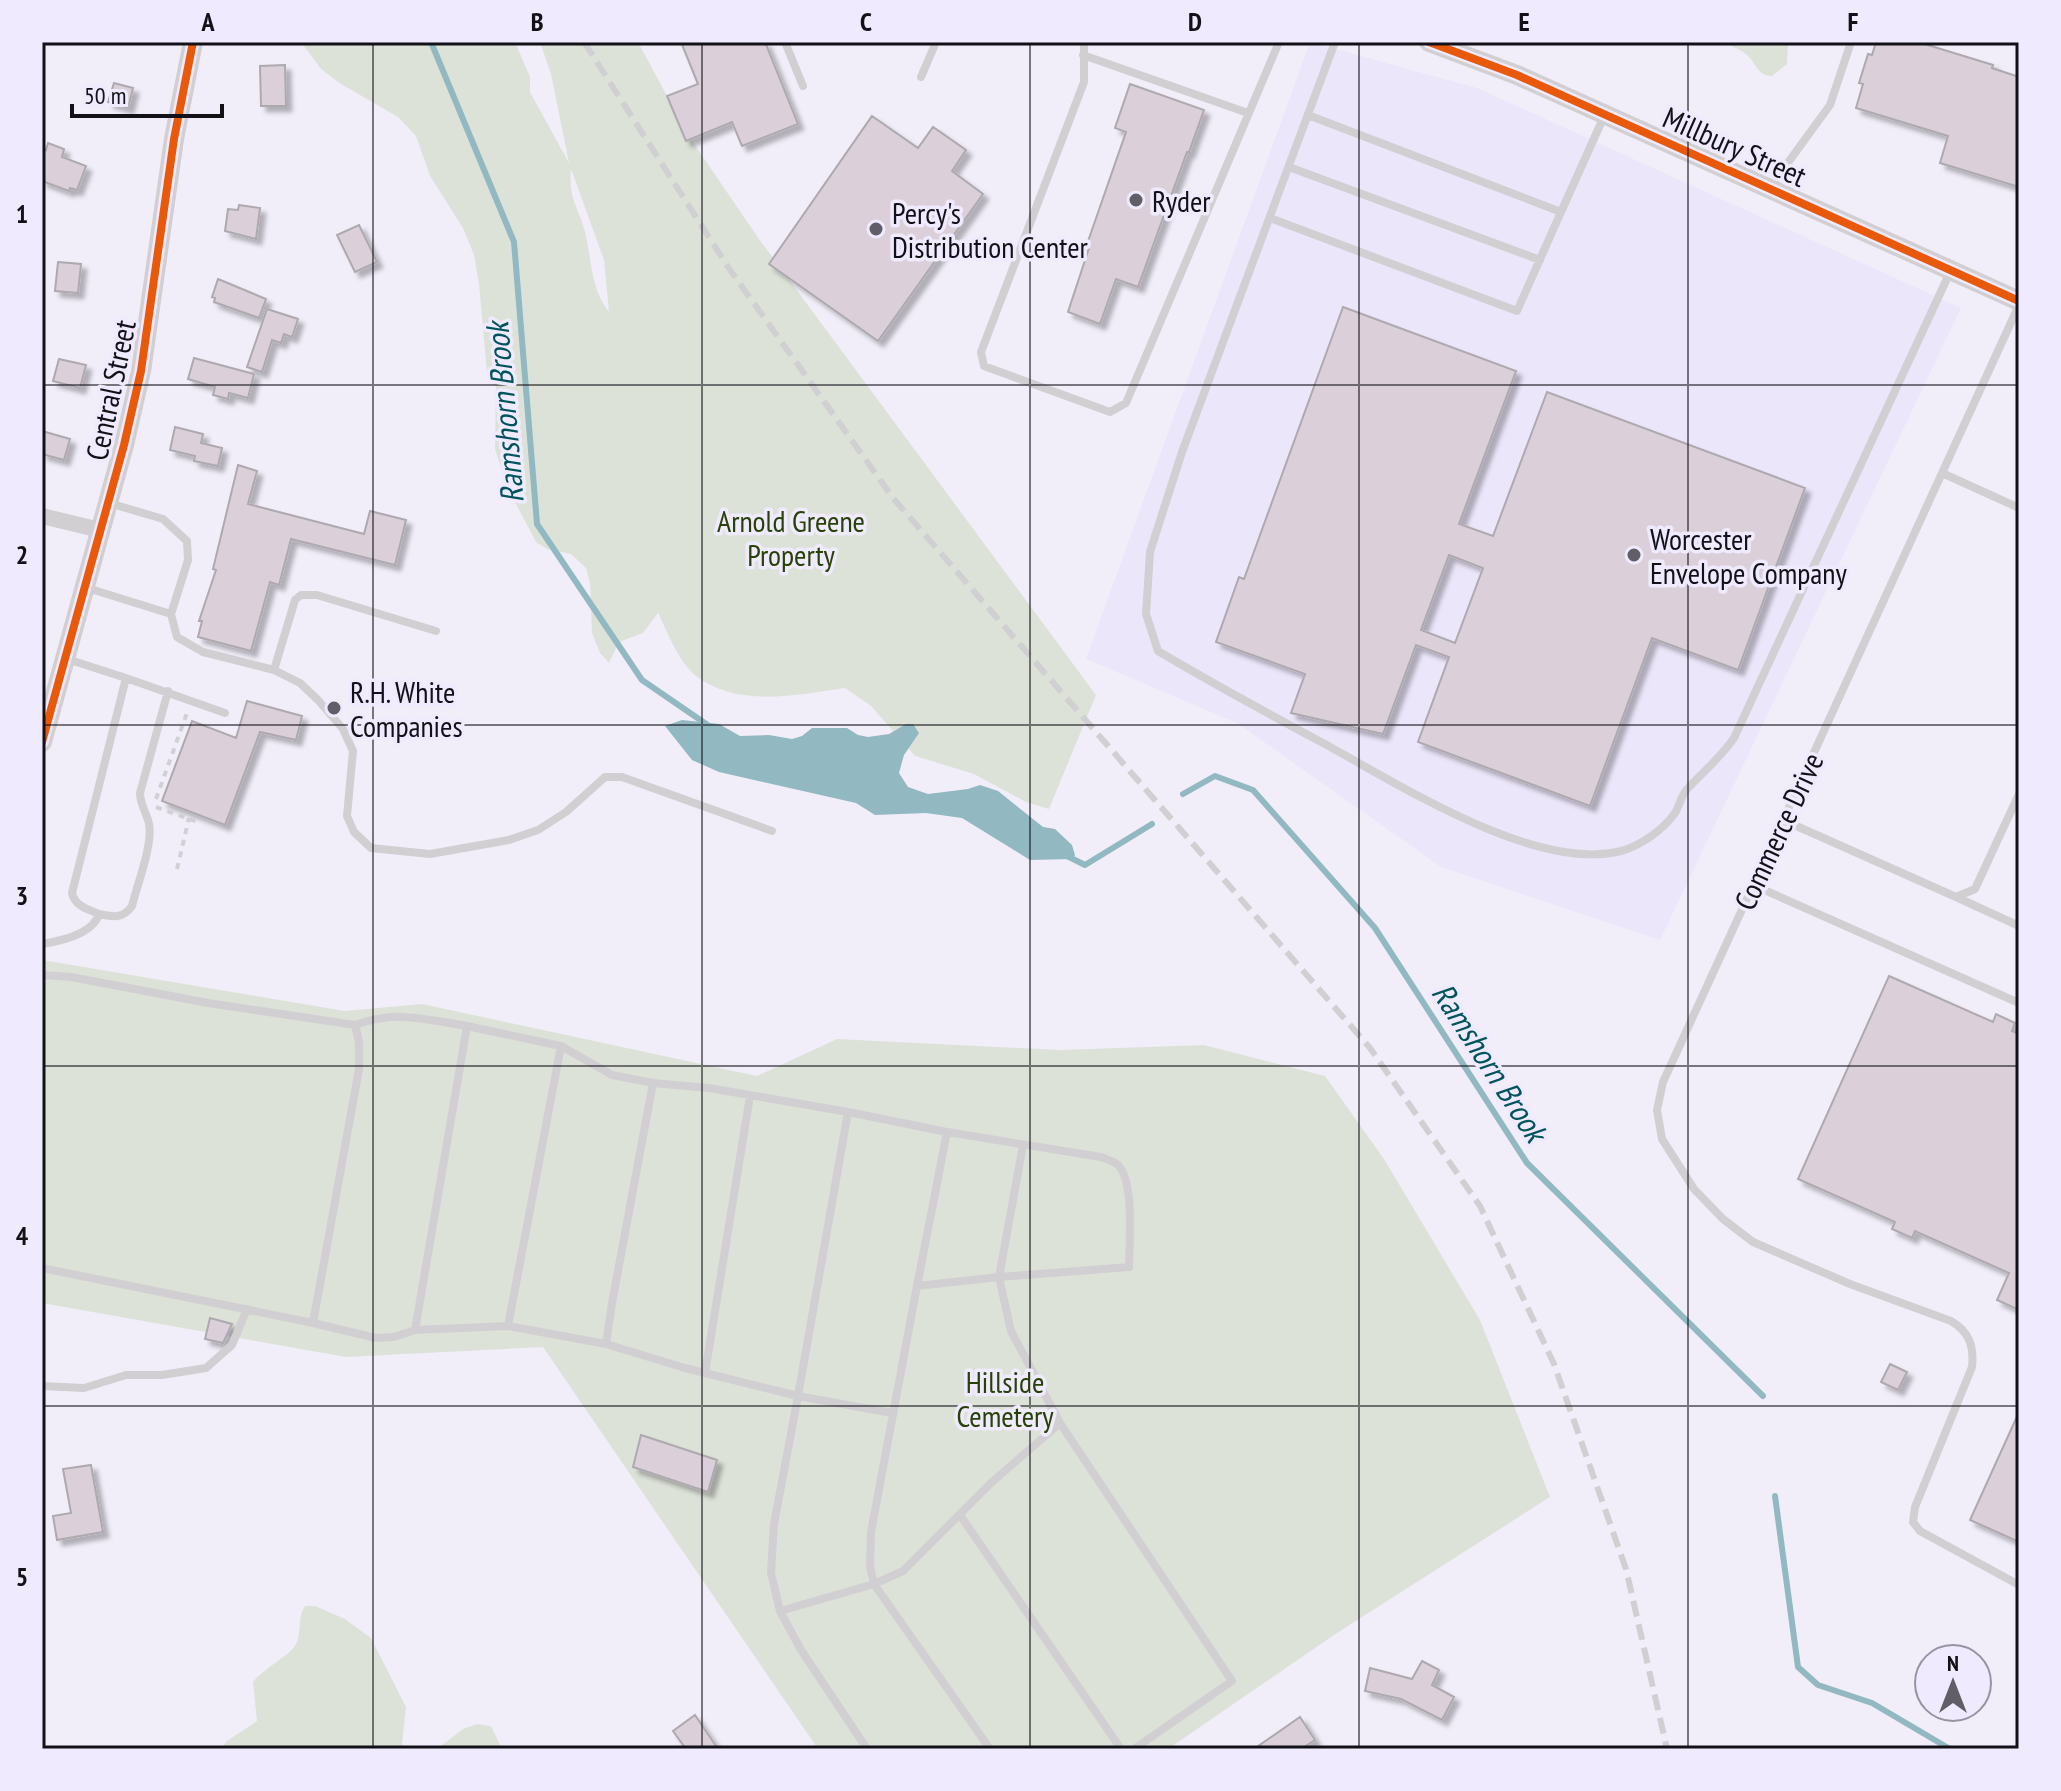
<svg xmlns="http://www.w3.org/2000/svg" width="2061" height="1791" viewBox="0 0 2061 1791" font-family="'PT Sans Narrow',sans-serif">
	<style>
		.built { fill: #ece6fa }
		.green { fill: #dde2d9; fill-rule: evenodd }
		.water { fill: #92b8c1 }
		.lines { fill: none; stroke-linecap: round; stroke-linejoin: round }
		.stream { stroke: #92b8c1; stroke-width: 6 }
		.building { fill: #dbd0d9; stroke: #aea9af; stroke-width: 2; fill-rule: evenodd; filter: url(#shadow) }
		.path { stroke: #d1d0d4; stroke-width: 4; stroke-dasharray: 6 6; stroke-linecap: butt }
		.service { stroke: #d1cfd2; stroke-width: 8 }
		.minor { stroke: #d1cfd2; stroke-width: 16 }
		.tertiary { stroke: #d1cfd2; stroke-width: 20 }
		.rail { stroke: #d0cfd2; stroke-width: 6; stroke-dasharray: 16 8; stroke-linecap: butt }
		.cycleway-casing { stroke: #efeafd; stroke-width: 13 }
		.cycleway { stroke: #e8590c; stroke-width: 8 }
		.grid { fill: none; stroke: #131118; stroke-width: 2; stroke-opacity: 0.55 }
		.poi-dot { fill: #615e67; stroke: #efeafd; stroke-width: 3 }
		.labels { text-anchor: middle; dominant-baseline: central; stroke-width: 7; stroke-linejoin: round; paint-order: stroke }
		.street-label { font-size: 30px; fill: #131118; stroke: #efeafd }
		.poi-label { font-size: 30px; fill: #131118; stroke: #efeafd; text-anchor: start }
		.park-label { font-size: 30px; fill: #284104; stroke: #efeafd }
		.water-label { font-size: 32px; font-style: italic; fill: #00545d; stroke: #efeafd }
		.neatline { fill: none; stroke: #131118; stroke-width: 3 }
		.grid-label { font-size: 26px; text-anchor: middle; font-weight: bold; fill: #131118 }
	</style>
	<defs>
		<filter id="shadow"><feDropShadow dx="5.5" dy="5.5" stdDeviation="2" flood-color="#0004"/></filter>
	</defs>
	<rect width="100%" height="100%" fill="#f1eef9"/>
	<!-- built -->
	<path class="built" d="M1310,42L1477,88L1961,308L1660,940L1441,867L1237,723L1086,659Z"/>
	<!-- green -->
	<path class="green" d="M301,42H515L530,77V92L569,163L551,74L540,42H638L688,135L759,239L1096,695L1049,809L1026,802L974,774L915,756L871,706L845,688C797,695 737,708 696,676C678,661 668,633 658,613L643,633L619,642L609,663L600,653L592,633L590,583L586,568L571,554L547,549L536,542L508,489L495,449L496,387L487,372L479,284L474,255L463,228L430,176L416,136L398,117L341,84L321,69ZM571,169L604,260L609,312C591,289 592,264 586,236C580,208 568,202 571,169Z
		M1722,42H1788L1787,64L1772,76C1756,75 1757,64 1747,55C1741,49 1730,46 1722,42Z
		M42,960L345,1011L422,1004L757,1076L837,1039L1060,1050L1204,1045L1325,1076L1384,1159L1480,1320L1550,1497L1334,1635L1168,1749H818L543,1347L346,1357L42,1303Z
		M305,1606H315L345,1619L371,1638L406,1707L402,1744L406,1749H221L227,1741L257,1721L253,1682C263,1669 292,1654 296,1644C302,1631 297,1618 305,1606Z
		M477,1724L491,1726L502,1749H437L463,1729Z"/>
	<!-- water -->
	<path class="water" d="M682,720L719,724L740,736L769,735L792,739L802,736L812,728H847L858,735L868,737L889,734L906,724H913L919,733L904,755L899,773L908,787L928,794L968,789L980,785L998,791L1043,827L1055,829L1072,845L1075,855L1072,859L1030,860L962,818L926,813L875,815L856,803L719,772L692,760L665,726Z"/>
	<g class="lines">
		<!-- stream -->
		<path class="stream" d="M431,42L514,242L537,524L642,680L712,728
			M1183,794L1215,776L1253,790L1375,928L1527,1163L1763,1396
			M1065,855L1085,865L1152,824
			M1775,1496L1798,1667L1818,1685L1872,1703L1950,1749"/>
	</g>
	<!-- building -->
	<path class="building" d="M681,42H765L798,124L742,146L732,122L686,141L667,96L698,84Z
		M1876,42H1918L1993,65L1992,68L2019,77V187L1940,163L1948,136L1856,108L1863,84L1859,83L1868,54L1872,55Z
		M285,65L286,106H261L260,66Z
		M114,83L133,88L128,108L108,102Z
		M1130,84L1204,110L1189,152H1187L1138,287L1116,279L1100,324L1068,312L1089,248L1086,247L1126,132L1115,128Z
		M872,116L918,148L933,127L966,150L952,171L983,194L878,341L769,264Z
		M48,143L64,149L62,157L86,166L77,190L70,188L69,191L42,181V148L46,150Z
		M239,205L260,208L256,239L225,231L228,209L238,210Z
		M359,225L377,262L355,272L337,235Z
		M58,262L81,264L78,293L55,291Z
		M218,279L266,299L259,318L214,302L215,298L212,297Z
		M1343,307L1516,371L1459,524L1493,536L1547,392L1805,488L1738,670L1652,638L1590,806L1418,742L1449,657L1416,645L1383,734L1291,713L1305,674L1216,642L1239,577L1244,579ZM1449,555L1483,568L1455,643L1421,630Z
		M267,309L298,319L292,337L284,334L281,343L272,340L262,372L247,367Z
		M194,358L254,374L248,398L229,393L228,399L213,395L215,387L188,379Z
		M59,359L86,365L80,388L53,381Z
		M175,427L203,434L201,443L222,448L218,466L194,461L195,456L170,450Z
		M42,431L70,439L64,460L42,454Z
		M238,465L257,471L248,504L364,534L370,511L406,520L395,565L291,539L279,585L270,582L251,651L198,637L202,621H199L216,570L213,569Z
		M247,701L302,716L296,740L260,732L225,825L162,801L192,721L236,738Z
		M1889,976L1993,1022L1996,1014L2015,1023L2012,1031L2019,1034V1310L1997,1300L2009,1273L1915,1231L1912,1238L1892,1229L1895,1222L1798,1179Z
		M210,1318L232,1324L223,1343L205,1339Z
		M1890,1364L1907,1372L1898,1390L1881,1382Z
		M2019,1412V1542L1970,1520Z
		M641,1435L717,1460L708,1492L633,1467Z
		M91,1465L103,1532L57,1540L53,1516L71,1513L63,1469Z
		M1422,1661L1439,1670L1432,1685L1454,1697L1442,1720L1401,1699L1365,1691L1370,1668L1412,1679Z
		M695,1715L718,1749H686L673,1731Z
		M1300,1717L1315,1740L1301,1749H1254Z"/>
	<g class="lines">
		<!-- path -->
		<path class="path" d="M156,799L187,713
			M156,807L201,823
			M177,869L189,818"/>
		<!-- service -->
		<path class="service" d="M785,42L803,86
			M1084,42V82L981,352L984,366L1110,412L1126,403L1279,42
			M1335,42L1182,452L1150,552L1146,614L1158,651C1212,683 1267,713 1323,743C1397,783 1535,873 1621,851C1640,846 1663,830 1675,813C1680,805 1681,794 1689,787C1705,770 1721,757 1734,738L1951,270
			M1083,55L1248,113
			M921,77L936,42
			M1289,167L1540,260
			M1771,186L1830,105L1851,42
			M1561,212L1605,114
			M1270,218L1517,311L1561,212L1308,115
			M2019,305L1663,1082L1657,1110L1662,1139L1694,1189L1723,1219L1753,1242L1850,1284L1951,1321C1970,1332 1974,1347 1972,1367L1915,1507L1913,1522L1920,1531L2019,1585
			M1942,473L2019,508
			M109,503L163,519L187,541L188,560L171,614L177,637L203,652L274,670L300,683L318,700L343,729L353,751L347,816L354,832L371,848L430,854L509,840L538,830L566,812L605,777H622L772,831
			M84,587L171,614
			M274,670L295,600L301,595H317L436,631
			M126,678L225,713
			M1783,820L1956,897L1975,889L2019,794
			M1753,885L2019,1003
			M1956,897L2019,926
			M99,914C113,917 123,919 132,906C137,885 153,845 149,824C147,813 140,805 140,793L168,691
			M42,944C61,941 93,934 99,914C87,909 75,906 72,893L126,678L64,658
			M42,975L71,977L208,1003L355,1025L359,1042V1069L313,1323L42,1268
			M355,1025C396,1010 424,1019 467,1026
			M848,1112L709,1088L653,1083L612,1303L606,1344L685,1368L798,1396L848,1112L947,1132
			M313,1323L376,1338L394,1337L415,1330L508,1326
			M415,1330L467,1026L561,1046
			M606,1344L508,1326L561,1046L612,1075L653,1083
			M705,1373L750,1096
			M42,1386L84,1388L126,1375H162L206,1368L232,1345L247,1309
			M892,1413L798,1396L774,1524L771,1573L780,1611L874,1584L870,1566L871,1532L917,1286
			M1060,1423L1232,1681L1134,1749
			M960,1515L1121,1749
			M780,1611L801,1650L867,1749
			M990,1749L874,1584L903,1571L992,1482L1060,1423L1011,1331L999,1277L1129,1267C1129,1244 1135,1182 1118,1165C1114,1161 1106,1159 1101,1157L947,1132L917,1286L999,1277L1023,1145"/>
		<!-- minor -->
		<path class="minor" d="M42,516L100,530"/>
		<!-- tertiary -->
		<path class="tertiary" d="M1429,42L1517,75L2019,301
			M42,742L124,445L141,371L174,139L193,42"/>
		<!-- rail -->
		<path class="rail" d="M584,42L728,267L893,498L1370,1048L1480,1206L1554,1364L1626,1569L1667,1749"/>
		<!-- cycleway casing -->
		<g class="cycleway-casing">
			<path id="cycleway" d="M1429,42L1517,75L2019,301
				M42,742L124,445L141,371L174,139L193,42"/>
		</g>
		<!-- cycleway -->
		<use href="#cycleway" class="cycleway"/>
	</g>
	<!-- grid -->
	<path class="grid" d="M373,42V1749M702,42V1749M1030,42V1749M1359,42V1749M1688,42V1749M42,385H2019M42,725H2019M42,1066H2019M42,1406H2019"/>
	<!-- markers -->
	<g class="poi-dot">
		<circle cx="1136" cy="200" r="8"/>
		<circle cx="876" cy="229" r="8"/>
		<circle cx="1634" cy="555" r="8"/>
		<circle cx="334" cy="708" r="8"/>
	</g>
	<g class="labels">
		<!-- street labels -->
		<g class="street-label">
			<text transform="translate(1735 146) rotate(24)">Millbury Street</text>
			<text transform="translate(110 390) rotate(-78)">Central Street</text>
			<text transform="translate(1778 831) rotate(-65)">Commerce Drive</text>
		</g>
		<!-- poi labels -->
		<g class="poi-label">
			<text x="1152" y="200">Ryder</text>
			<text x="892" y="212">Percy's<tspan x="892" dy="34">Distribution Center</tspan></text>
			<text x="1650" y="538">Worcester<tspan x="1650" dy="34">Envelope Company</tspan></text>
			<text x="350" y="691">R.H. White<tspan x="350" dy="34">Companies</tspan></text>
		</g>
		<!-- park labels -->
		<g class="park-label">
			<text x="791" y="520">Arnold Greene<tspan x="791" dy="34">Property</tspan></text>
			<text x="1005" y="1381">Hillside<tspan x="1005" dy="34">Cemetery</tspan></text>
		</g>
		<!-- water labels -->
		<g class="water-label">
			<text transform="translate(504 413) rotate(-95)">Ramshorn Brook</text>
			<text transform="translate(1490 1062) rotate(57)">Ramshorn Brook</text>
		</g>
	</g>
	<!-- border -->
	<rect width="2061" height="1791" fill="none" stroke="#efeafd" stroke-width="88"/>
	<!-- north arrow -->
	<g transform="translate(1953 1683)"><circle r="38" fill="#efeafd" stroke="#9793a1" stroke-width="2"/>
	<path d="M0-6L14 30L0 20L-14 30Z" fill="#615e67"/>
	<text y="-12" font-size="22" font-weight="bold" text-anchor="middle" fill="#131118">N</text>
	</g>
	<!-- scale -->
	<path d="M72 104v12h150v-12" fill="none" stroke="#131118" stroke-width="4"/>
	<text x="84" y="104" font-size="24" fill="#131118" stroke="#efeafd" stroke-width="6" paint-order="stroke">50 m</text>
	<rect x="44" y="44" width="1973" height="1703" class="neatline"/>
	<g class="grid-label">
		<text x="208" y="31">A</text>
		<text x="537" y="31">B</text>
		<text x="866" y="31">C</text>
		<text x="1195" y="31">D</text>
		<text x="1524" y="31">E</text>
		<text x="1853" y="31">F</text>
		<text x="22" y="223">1</text>
		<text x="22" y="564">2</text>
		<text x="22" y="905">3</text>
		<text x="22" y="1245">4</text>
		<text x="22" y="1586">5</text>
	</g>
</svg>
